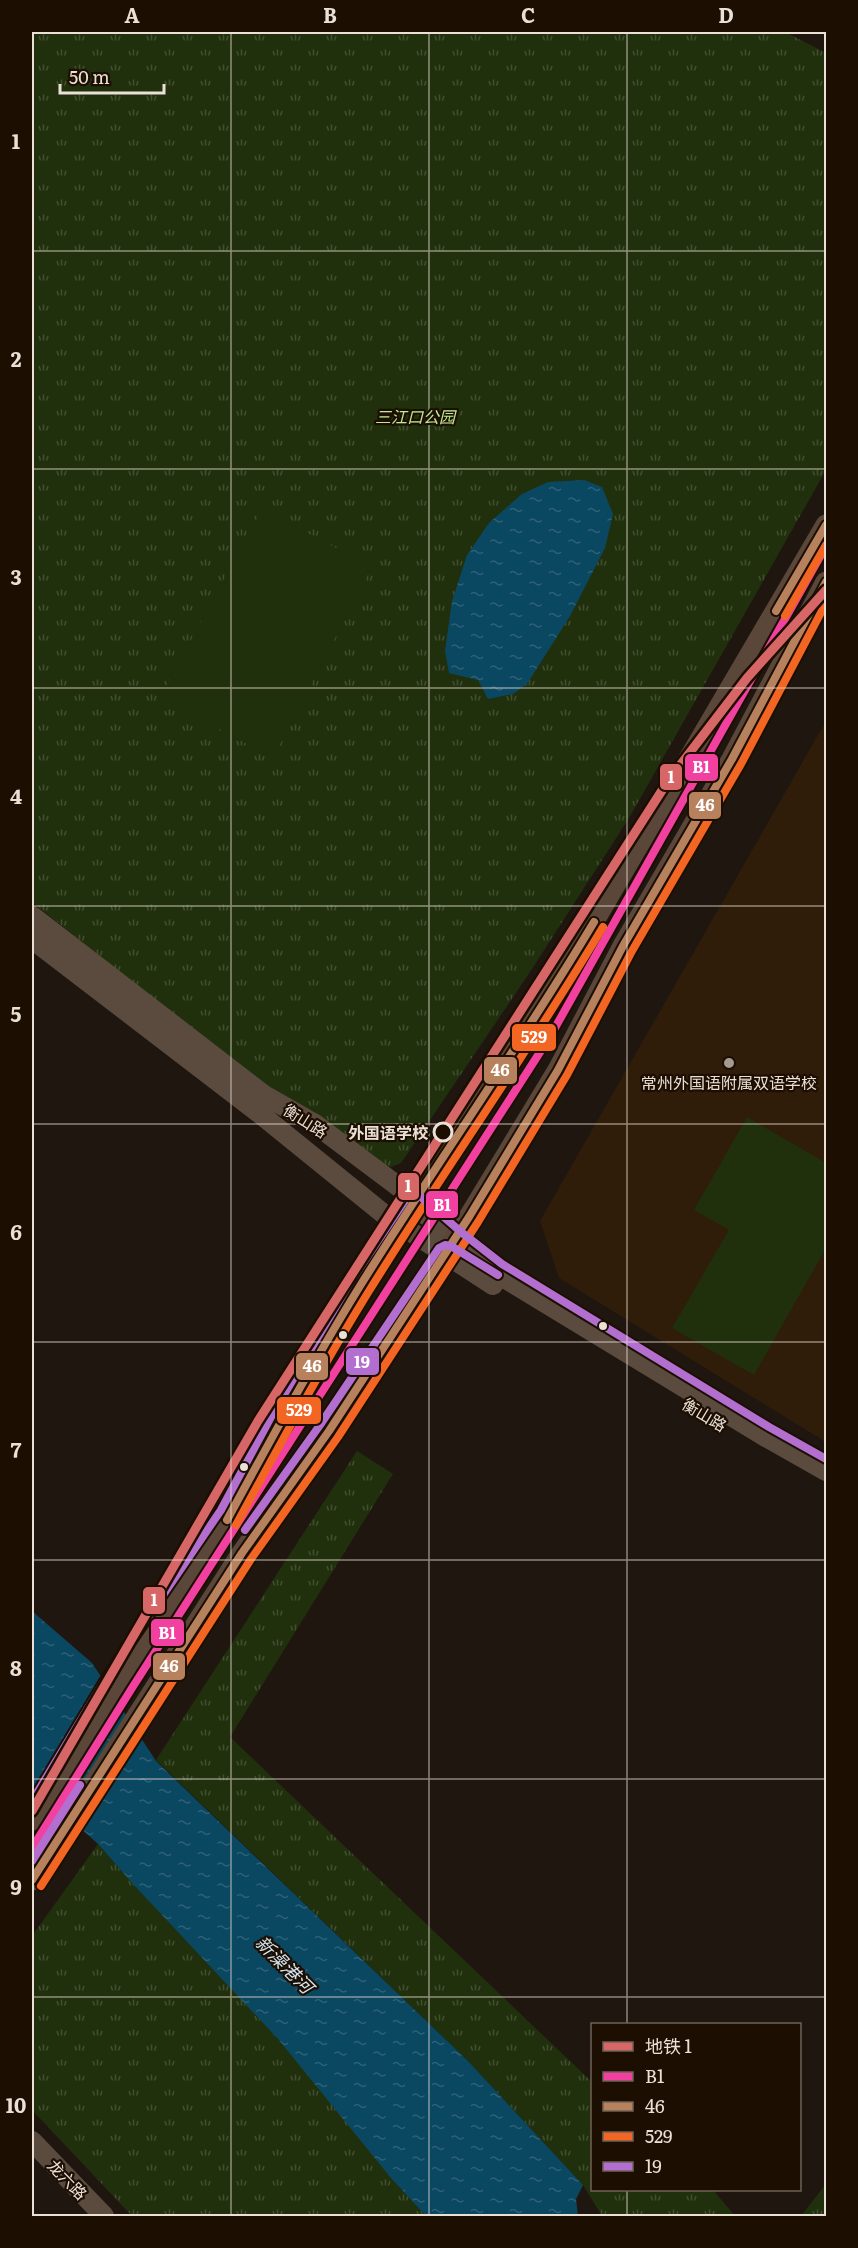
<svg xmlns="http://www.w3.org/2000/svg" width="858" height="2248" viewBox="0 0 858 2248" font-family="Literata,'Noto Sans SC',serif">
	<style>
		.built { fill: #2f1d0a }
		.grass { fill: url(#grass-tufts) }
		.pitch { fill: #20300c }
		.water { fill: url(#water-ripples) }
		.lines { fill: none; stroke-linecap: round; stroke-linejoin: round }
		.secondary { stroke: #5b4b3f; stroke-width: 20 }
		.primary { stroke: #5a4739; stroke-width: 21 }
		.bus-1-casing { stroke: #1d0e02; stroke-width: 12 }
		.bus-2-casing { stroke: #1d0e02; stroke-width: 12 }
		.bus-3-casing { stroke: #1d0e02; stroke-width: 12 }
		.bus-4-casing { stroke: #1d0e02; stroke-width: 12 }
		.bus-1 { stroke: #f240a1; stroke-width: 8 }
		.bus-2 { stroke: #b6815c; stroke-width: 8 }
		.bus-3 { stroke: #f26522; stroke-width: 8 }
		.bus-4 { stroke: #b36fd0; stroke-width: 8 }
		.metro-1-casing { stroke: #1d0e02; stroke-width: 14 }
		.metro-1 { stroke: #d76767; stroke-width: 9 }
		.grid { fill: none; stroke: #ebe0d6; stroke-width: 1.5; stroke-opacity: 0.55 }
		.poi-dot { fill: #a49a90; stroke: #1d0e02; stroke-width: 2 }
		.stop-dot { fill: #1d0e02; stroke: #ebe0d6; stroke-width: 3 }
		.bus-dot { fill: #ebe0d6; stroke: #1d0e02; stroke-width: 2 }
		.labels { text-anchor: middle; dominant-baseline: central; stroke-width: 4.5; stroke-linejoin: round; paint-order: stroke }
		.park-label { font-size: 16px; font-style: italic; fill: #baeb91; stroke: #1d0e02 }
		.poi-label { font-size: 16px; fill: #ebe0d6; stroke: #1d0e02 }
		.street-label { font-size: 16px; fill: #ebe0d6; stroke: #1d0e02 }
		.stop-label { font-size: 16px; font-weight: bold; fill: #ebe0d6; stroke: #1d0e02; text-anchor: end }
		.water-label { font-size: 18px; font-style: italic; fill: #d4e7f2; stroke: #1d0e02 }
		.line-badge { stroke: #1d0e02; stroke-width: 2 }
		.badge-label { font-size: 16px; text-anchor: middle; font-weight: bold; fill: #fff }
		.neatline { fill: none; stroke: #ebe0d6; stroke-width: 2 }
		.grid-label { font-size: 20px; text-anchor: middle; font-weight: bold; fill: #ebe0d6 }
	</style>
	<defs>
		<pattern id="grass-tufts" width="24" height="20" patternUnits="userSpaceOnUse" patternTransform="scale(1.5)"><rect width="24" height="20" fill="#20300c"/><path d="M3 7l-1-3M5 7V3M7 7l1-3M15 17l-1-3M17 17v-4M19 17l1-3" fill="none" stroke="#414e2f"/></pattern>
		<pattern id="water-ripples" width="26" height="14" patternUnits="userSpaceOnUse" patternTransform="scale(1.5)"><rect width="26" height="14" fill="#0a4761"/><path d="M2 4q2-2 4 0t4 0M15 11q2-2 4 0t4 0" fill="none" stroke="#2e6177"/></pattern>
	</defs>
	<rect width="100%" height="100%" fill="#1f170f"/>
	<!-- built -->
	<path class="built" d="M826,721V1442L559,1278L540,1221Z"/>
	<!-- grass -->
	<path class="grass" d="M32,32H785L826,53V470L629,818L528,975L401,1163L391,1167L379,1163L315,1112L266,1088L32,902Z
		M357,1451L393,1474L230,1737L592,2082V2190H713L735,2216H602L583,2185L468,2061L156,1760Z
		M98,1844C155,1911 218,1972 277,2038C329,2096 374,2160 426,2216H132L32,2110V1936Z
		M826,2184V2216H801Z"/>
	<!-- pitch -->
	<path class="pitch" d="M262,509L372,567L273,758L160,697Z
		M747,1117L826,1163V1248L754,1375L672,1328L729,1230L694,1210Z"/>
	<!-- water -->
	<path class="water" d="M584,480L602,487L613,514L605,548L570,616L527,684L513,694L488,699L478,680L449,673L445,651L452,601L467,555L489,523L522,494L548,482Z
		M32,1611L92,1663L156,1761L468,2061L583,2185L576,2199L578,2216H426L391,2178L278,2039L132,1883L98,1844L32,1784Z"/>
	<g class="lines">
		<!-- secondary -->
		<path class="secondary" d="M32,916L264,1095L315,1124L403,1190L415,1205L454,1240L496,1273L764,1436L826,1471
			M32,939L259,1113L385,1215L493,1285
			M32,2141L104,2216"/>
		<!-- primary -->
		<path class="primary" d="M32,1820L112,1689L230,1515L281,1420L360,1286L550,996L826,525
			M32,1880L242,1553L329,1431L469,1217L558,1070L623,946L732,759L826,582"/>
		<!-- bus-1 casing -->
		<g class="bus-1-casing">
			<path id="bus-1" d="M32,1848L132,1688L551,1035L826,546"/>
		</g>
		<!-- bus-2 casing -->
		<g class="bus-2-casing">
			<path id="bus-2" d="M776,611L826,525
				M227,1520C270,1441 313,1362 360,1286C436,1164 520,1046 594,922
				M32,1880L242,1553L329,1431L469,1217L558,1070L623,946L732,759L826,582"/>
		</g>
		<!-- bus-3 casing -->
		<g class="bus-3-casing">
			<path id="bus-3" d="M785,616L826,545
				M236,1525C279,1446 322,1367 369,1291C445,1169 529,1051 603,927
				M41,1886L251,1559L338,1437L478,1222L567,1075L632,951L741,764L826,603"/>
		</g>
		<!-- bus-4 casing -->
		<g class="bus-4-casing">
			<path id="bus-4" d="M245,1530L320,1425L439,1248L445,1245L451,1246L498,1275
				M32,1801L103,1683L221,1510L272,1415L351,1281L406,1199L411,1195L421,1197L461,1232L502,1264L769,1427L826,1459
				M32,1861L80,1785"/>
		</g>
		<!-- bus-1 -->
		<use href="#bus-1" class="bus-1"/>
		<!-- bus-2 -->
		<use href="#bus-2" class="bus-2"/>
		<!-- bus-3 -->
		<use href="#bus-3" class="bus-3"/>
		<!-- bus-4 -->
		<use href="#bus-4" class="bus-4"/>
		<!-- metro-1 casing -->
		<g class="metro-1-casing">
			<path id="metro-1" d="M32,1811L258,1421L668,781L747,678L826,590"/>
		</g>
		<!-- metro-1 -->
		<use href="#metro-1" class="metro-1"/>
	</g>
	<!-- grid -->
	<path class="grid" d="M231,32V2216M429,32V2216M627,32V2024M32,251H826M32,469H826M32,688H826M32,906H826M32,1124H826M32,1342H826M32,1560H826M32,1779H826M32,1997H826M627,2190V2216"/>
	<!-- markers -->
	<circle class="poi-dot" cx="729" cy="1063" r="6"/>
	<circle class="stop-dot" cx="443" cy="1132" r="9"/>
	<g class="bus-dot">
		<circle cx="603" cy="1326" r="5"/>
		<circle cx="343" cy="1335" r="5"/>
		<circle cx="244" cy="1467" r="5"/>
	</g>
	<g class="labels">
		<!-- park labels -->
		<g class="park-label">
			<text x="415" y="416">三江口公园</text>
		</g>
		<!-- poi labels -->
		<g class="poi-label">
			<text x="729" y="1082">常州外国语附属双语学校</text>
		</g>
		<!-- street labels -->
		<g class="street-label">
			<text transform="translate(306 1120) rotate(32)">衡山路</text>
			<text transform="translate(705 1414) rotate(31)">衡山路</text>
			<text transform="translate(68 2179) rotate(46)">龙六路</text>
		</g>
		<!-- stop labels -->
		<g class="stop-label">
			<text x="428" y="1132">外国语学校</text>
		</g>
		<!-- water labels -->
		<g class="water-label">
			<text transform="translate(285 1964) rotate(45)">新澡港河</text>
		</g>
	</g>
	<g class="line-badge">
		<rect x="684" y="753" width="35" height="29" rx="6" fill="#f240a1"/>
		<rect x="659" y="763" width="24" height="28" rx="6" fill="#d76767"/>
		<rect x="688" y="791" width="34" height="29" rx="6" fill="#b6815c"/>
		<rect x="511" y="1023" width="46" height="29" rx="6" fill="#f26522"/>
		<rect x="483" y="1056" width="35" height="29" rx="6" fill="#b6815c"/>
		<rect x="397" y="1172" width="23" height="29" rx="6" fill="#d76767"/>
		<rect x="425" y="1190" width="34" height="29" rx="6" fill="#f240a1"/>
		<rect x="345" y="1347" width="35" height="29" rx="6" fill="#b36fd0"/>
		<rect x="295" y="1352" width="34" height="29" rx="6" fill="#b6815c"/>
		<rect x="276" y="1396" width="46" height="29" rx="6" fill="#f26522"/>
		<rect x="142" y="1586" width="24" height="29" rx="6" fill="#d76767"/>
		<rect x="150" y="1618" width="35" height="29" rx="6" fill="#f240a1"/>
		<rect x="152" y="1652" width="34" height="29" rx="6" fill="#b6815c"/>
	</g>
	<g class="badge-label">
		<text x="701" y="773">B1</text>
		<text x="671" y="783">1</text>
		<text x="705" y="811">46</text>
		<text x="534" y="1043">529</text>
		<text x="500" y="1076">46</text>
		<text x="408" y="1192">1</text>
		<text x="442" y="1211">B1</text>
		<text x="362" y="1368">19</text>
		<text x="312" y="1372">46</text>
		<text x="299" y="1416">529</text>
		<text x="154" y="1606">1</text>
		<text x="167" y="1639">B1</text>
		<text x="169" y="1672">46</text>
	</g>
	<!-- border -->
	<rect width="858" height="2248" fill="none" stroke="#1d0e02" stroke-width="66"/>
	<!-- legend -->
	<rect x="591" y="2023" width="210" height="168" fill="#1d0e02" stroke="#6f6257" stroke-width="1.5"/>
	<rect x="603" y="2042" width="30" height="9" fill="#d76767" stroke="#6f6257" stroke-width="1.5"/>
	<text x="645" y="2053" font-size="18" fill="#ebe0d6">地铁 1</text>
	<rect x="603" y="2072" width="30" height="9" fill="#f240a1" stroke="#6f6257" stroke-width="1.5"/>
	<text x="645" y="2083" font-size="18" fill="#ebe0d6">B1</text>
	<rect x="603" y="2102" width="30" height="9" fill="#b6815c" stroke="#6f6257" stroke-width="1.5"/>
	<text x="645" y="2113" font-size="18" fill="#ebe0d6">46</text>
	<rect x="603" y="2132" width="30" height="9" fill="#f26522" stroke="#6f6257" stroke-width="1.5"/>
	<text x="645" y="2143" font-size="18" fill="#ebe0d6">529</text>
	<rect x="603" y="2162" width="30" height="9" fill="#b36fd0" stroke="#6f6257" stroke-width="1.5"/>
	<text x="645" y="2173" font-size="18" fill="#ebe0d6">19</text>
	<!-- scale -->
	<path d="M60 84v9h104v-9" fill="none" stroke="#ebe0d6" stroke-width="3"/>
	<text x="69" y="84" font-size="18" fill="#ebe0d6" stroke="#1d0e02" stroke-width="4.5" paint-order="stroke">50 m</text>
	<rect x="33" y="33" width="792" height="2182" class="neatline"/>
	<g class="grid-label">
		<text x="132" y="23">A</text>
		<text x="330" y="23">B</text>
		<text x="528" y="23">C</text>
		<text x="726" y="23">D</text>
		<text x="16" y="149">1</text>
		<text x="16" y="367">2</text>
		<text x="16" y="585">3</text>
		<text x="16" y="804">4</text>
		<text x="16" y="1022">5</text>
		<text x="16" y="1240">6</text>
		<text x="16" y="1458">7</text>
		<text x="16" y="1676">8</text>
		<text x="16" y="1895">9</text>
		<text x="16" y="2113">10</text>
	</g>
</svg>
